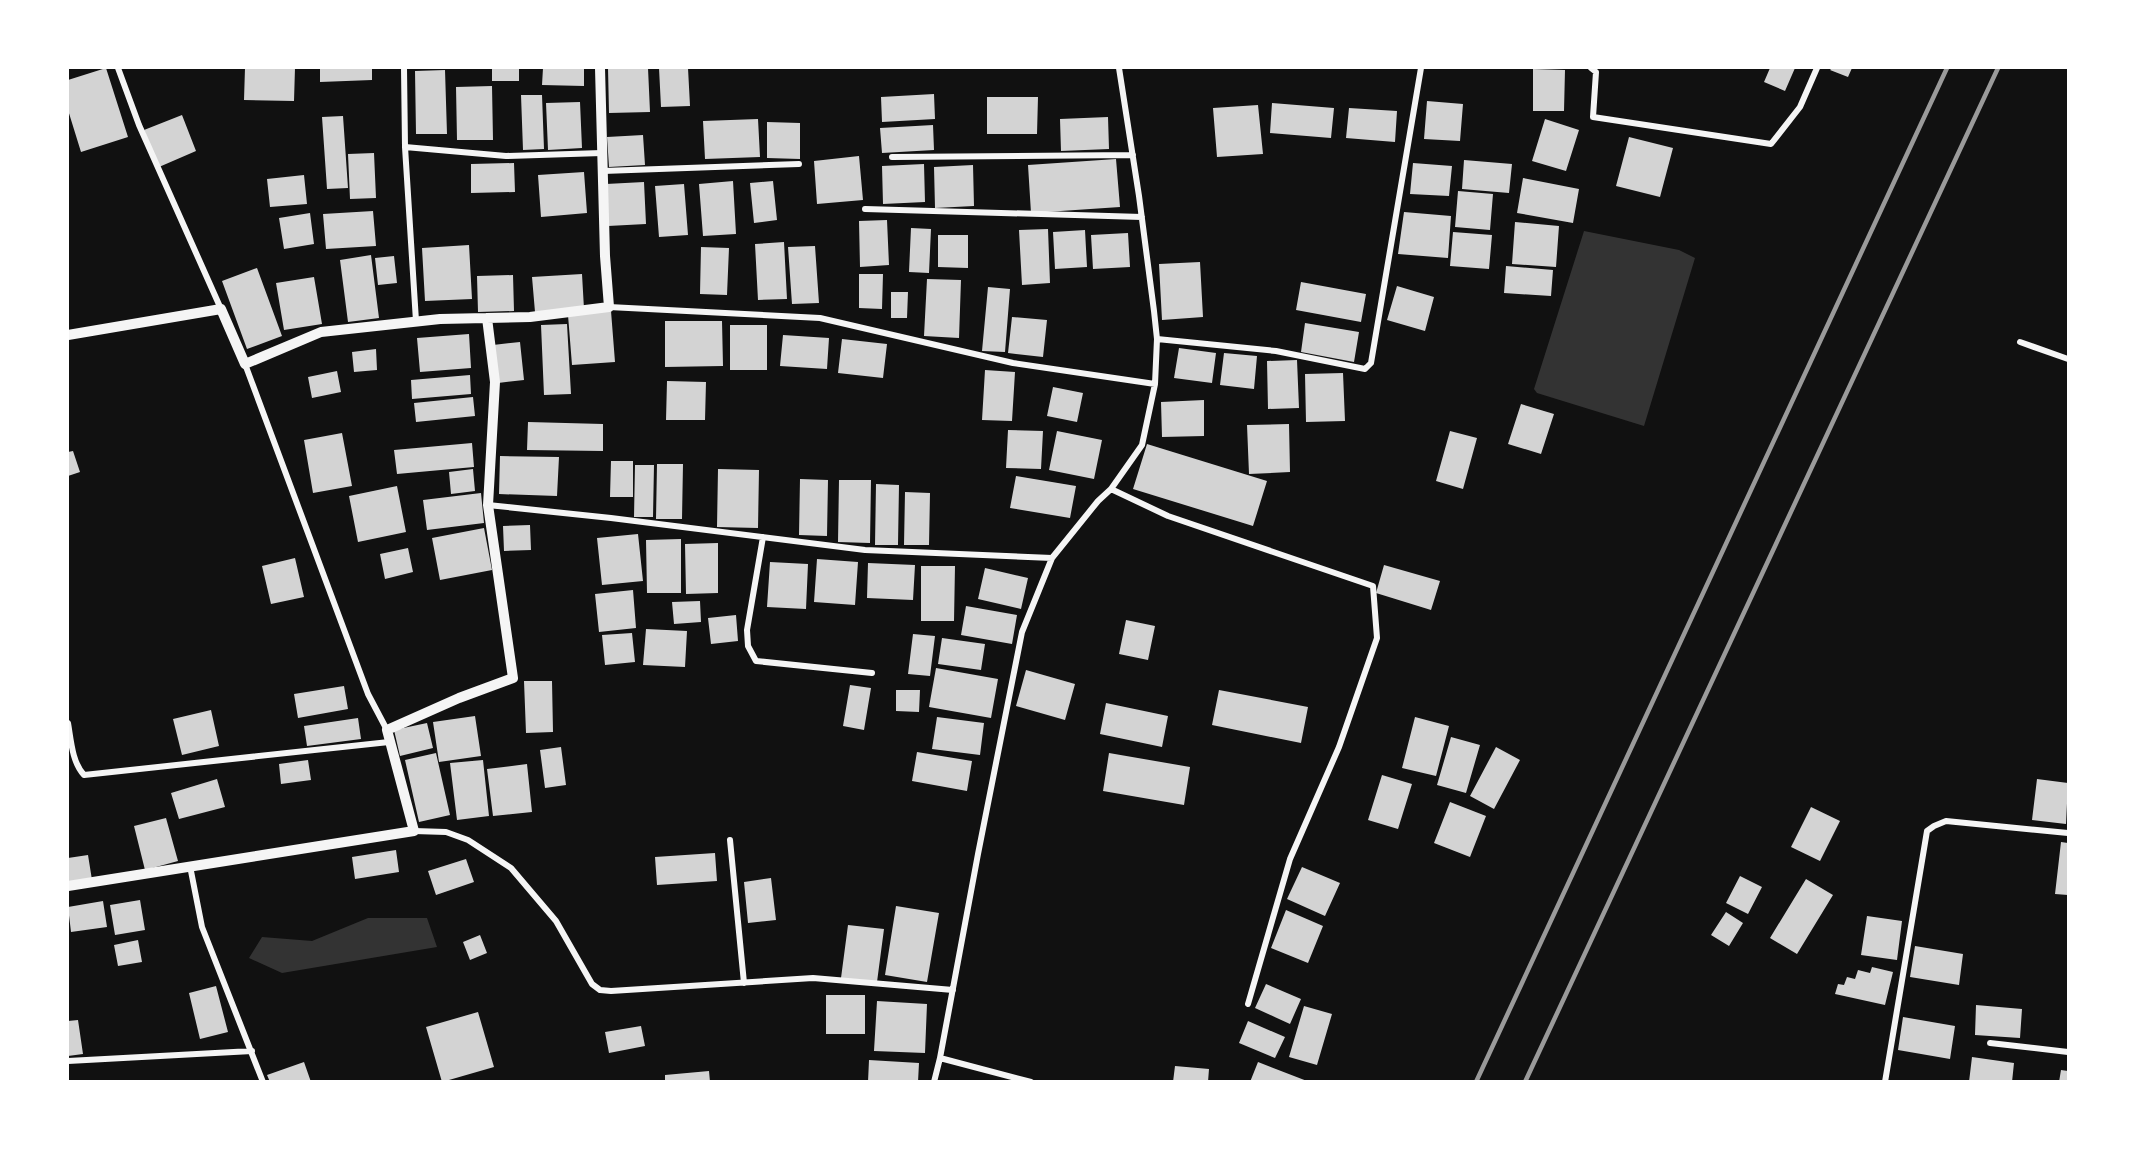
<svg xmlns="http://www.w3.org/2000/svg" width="2136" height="1149" viewBox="0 0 2136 1149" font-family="Mulish,sans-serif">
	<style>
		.water { fill: #333 }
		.building { fill: #d3d3d3 }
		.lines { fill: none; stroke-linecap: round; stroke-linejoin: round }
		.minor { stroke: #f5f5f5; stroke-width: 6 }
		.tertiary { stroke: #f5f5f5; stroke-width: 10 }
		.rail { stroke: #9a9a9a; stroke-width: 4.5 }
	</style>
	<rect width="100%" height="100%" fill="#111"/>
	<!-- water -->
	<path class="water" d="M1584,231L1679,250L1695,258L1644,426L1537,393L1534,389Z
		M368,918H427L437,947L282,973L249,958L262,937L312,941Z"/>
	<!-- building -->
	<path class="building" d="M106,68L128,137L81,152L68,110V80Z
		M245,68H295L294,101L244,100Z
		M320,68H372V80L320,82Z
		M492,68H519V81H492Z
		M543,68H584V86L542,85Z
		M608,68H648L650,112L609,113Z
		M659,68H688L690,106L661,107Z
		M1770,68H1795L1785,91L1764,82Z
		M1832,68H1852L1848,77L1830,70Z
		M1533,69L1565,70L1564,111H1533Z
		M445,70L447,134H416L415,71Z
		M492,86L493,140H457L456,87Z
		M934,94L935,119L882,122L881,97Z
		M521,95H542L544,149L523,150Z
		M987,97H1038L1037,134H987Z
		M1427,101L1463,104L1460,141L1424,139Z
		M580,102L582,148L548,150L546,103Z
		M1272,103L1334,108L1331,138L1270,133Z
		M1258,105L1263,154L1217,157L1213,108Z
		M1349,108L1397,111L1395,142L1346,138Z
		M182,115L196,151L159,167L144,130Z
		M343,116L348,188L327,189L322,117Z
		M1108,117L1109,149L1061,151L1060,119Z
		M758,119L760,157L705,159L703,121Z
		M1545,119L1579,130L1566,171L1532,161Z
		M767,122L800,123V159L767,158Z
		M933,125L934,150L882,153L880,128Z
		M643,135L645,165L609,167L607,137Z
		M1629,137L1673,148L1660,197L1616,186Z
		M374,153L376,198L350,199L348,154Z
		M859,156L863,200L817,204L814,161Z
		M1116,159L1120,207L1031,213L1028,165Z
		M1464,160L1512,164L1509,193L1462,189Z
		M514,163L515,192L471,193V164Z
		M1413,163L1452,166L1449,196L1410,194Z
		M924,164L925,202L883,204L882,166Z
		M973,165L974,206L935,208L934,167Z
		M584,172L587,213L541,217L538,175Z
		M304,175L307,204L270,207L267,179Z
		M1523,178L1579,189L1573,223L1517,213Z
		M733,181L736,234L703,236L699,184Z
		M773,181L777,220L754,223L750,183Z
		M644,182L646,224L608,226L606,184Z
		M684,184L688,235L659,237L655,186Z
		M1458,191L1493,194L1490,230L1455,227Z
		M373,211L376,246L326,249L323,214Z
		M1404,212L1451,216L1448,258L1398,254Z
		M310,213L314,244L284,249L279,218Z
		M887,220L889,265L860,267L859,221Z
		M1515,222L1559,226L1556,267L1512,264Z
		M911,228L931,229L929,273L909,272Z
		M1048,229L1050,283L1022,285L1019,230Z
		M1085,230L1087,267L1055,269L1053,232Z
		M1453,232L1492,235L1489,269L1450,266Z
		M1128,233L1130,267L1093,269L1091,235Z
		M938,235H968V268L938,267Z
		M784,242L787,299L758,300L755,244Z
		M469,245L472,299L425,301L422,248Z
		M815,246L819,303L792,304L788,247Z
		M701,247L729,248L727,295L700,294Z
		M371,255L379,318L348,322L340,260Z
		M394,256L397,283L378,285L375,258Z
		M1200,262L1203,317L1162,320L1159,264Z
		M1506,266L1553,270L1551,296L1504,293Z
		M257,268L282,336L247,349L222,281Z
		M582,274L584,309L535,312L532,277Z
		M859,274H883L882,309L859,308Z
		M513,275L514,311L478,312L477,276Z
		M314,277L322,324L284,330L276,283Z
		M927,279L961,280L959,338L924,336Z
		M1301,282L1366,294L1361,322L1296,310Z
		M1397,286L1434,297L1425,331L1387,320Z
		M988,287L1010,289L1005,352L982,351Z
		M891,292H908L907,318H891Z
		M611,311L615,362L572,365L568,315Z
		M1012,317L1047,320L1043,357L1008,353Z
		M665,321H722L723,366L665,367Z
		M1305,323L1359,332L1354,362L1301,352Z
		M567,324L571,394L544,395L541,325Z
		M730,325H767V370H730Z
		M469,334L471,368L420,372L417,338Z
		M783,335L829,338L827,369L780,366Z
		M842,339L887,344L883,378L838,373Z
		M520,342L524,380L498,383L493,345Z
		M1179,348L1216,353L1212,383L1174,378Z
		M376,349L377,370L354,372L352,352Z
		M1224,353L1257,356L1254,389L1220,385Z
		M1297,360L1299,408L1268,409L1267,361Z
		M985,370L1015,372L1012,421L982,420Z
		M337,371L341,392L312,398L308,377Z
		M1343,373L1345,421L1306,422L1305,374Z
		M470,375L471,394L412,399L411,380Z
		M667,381L706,382L705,420H666Z
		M1053,387L1083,393L1077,422L1047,416Z
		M473,397L475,416L416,422L414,403Z
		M1204,400V436L1162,437L1161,402Z
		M1521,404L1554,414L1541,454L1508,444Z
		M528,422L603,424V451L527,450Z
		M1289,424L1290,472L1249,474L1247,425Z
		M1008,430L1043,431L1041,469L1006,468Z
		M1057,431L1102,440L1094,479L1049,470Z
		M1450,431L1477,438L1463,489L1436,481Z
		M342,433L352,486L313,493L304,440Z
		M472,443L474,467L397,474L394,450Z
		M1147,444L1267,481L1253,526L1133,489Z
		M73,451L80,472L68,476V452Z
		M500,456L559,457L557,496L499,494Z
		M611,461H633V497H610Z
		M657,464H683L682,519H656Z
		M635,465H654L653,517H634Z
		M473,469L475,491L451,494L449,472Z
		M718,469L759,470L758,528L717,527Z
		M1016,476L1076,486L1070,518L1010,508Z
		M800,479L828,480L827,536L799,535Z
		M839,480H871L870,543L838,542Z
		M876,484L899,485L898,545H875Z
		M397,486L406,532L358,542L349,496Z
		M905,492L930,493L929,545H904Z
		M481,493L484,523L427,530L423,500Z
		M530,525L531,550L504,551L503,526Z
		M484,528L492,570L440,580L432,538Z
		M638,534L643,581L602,585L597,538Z
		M681,539V593H647L646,540Z
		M718,543V593L686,594L685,544Z
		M408,548L413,572L385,579L380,554Z
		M295,558L304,597L271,604L262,566Z
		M817,559L858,562L855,605L814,602Z
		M770,562L808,564L806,609L767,607Z
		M868,563L915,565L913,600L867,598Z
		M1384,565L1440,581L1431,610L1376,593Z
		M921,566H955L954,621H921Z
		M985,568L1028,578L1021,609L978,599Z
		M633,590L636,628L599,632L595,594Z
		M700,601L701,622L674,624L672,602Z
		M966,606L1017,615L1012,644L961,635Z
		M736,615L738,641L711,644L708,618Z
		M1126,620L1155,626L1148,660L1119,654Z
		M646,629L687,631L685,667L643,665Z
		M632,633L635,662L605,665L602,635Z
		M913,634L935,636L930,676L908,674Z
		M942,638L985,644L981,670L938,664Z
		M936,668L998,679L991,718L929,707Z
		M1026,670L1075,684L1065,720L1016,706Z
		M524,681H552L553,732L526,733Z
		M850,685L871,688L864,730L843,726Z
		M344,686L348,709L298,718L294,694Z
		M896,690H920L919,712L896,711Z
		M1219,690L1308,707L1301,743L1212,725Z
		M1106,703L1168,716L1162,747L1100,734Z
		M211,710L219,746L182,755L173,719Z
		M475,716L481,756L439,762L433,722Z
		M937,717L984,723L980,755L932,749Z
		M1415,717L1449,726L1436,776L1402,768Z
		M358,718L361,739L307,746L304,726Z
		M427,723L433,748L400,756L394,730Z
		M1451,737L1480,745L1466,793L1437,785Z
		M561,747L566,785L545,788L540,750Z
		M1496,747L1520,760L1494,809L1470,796Z
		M917,752L972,761L967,791L912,781Z
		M436,753L450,815L419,822L405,760Z
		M1109,753L1190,767L1184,805L1103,791Z
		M308,760L311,780L281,784L279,764Z
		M483,760L489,816L457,820L450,763Z
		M527,764L532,812L493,816L487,769Z
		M1382,775L1412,784L1398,829L1368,820Z
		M217,779L225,807L179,819L171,793Z
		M2037,779L2068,783L2066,824L2032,820Z
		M1450,802L1486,816L1470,857L1434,843Z
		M1811,807L1840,821L1820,861L1791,847Z
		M166,818L178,861L145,870L134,826Z
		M2061,842L2068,843V895L2055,894Z
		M396,850L399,872L355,879L352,857Z
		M715,853L717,881L657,885L655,857Z
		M88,855L92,880L68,884V858Z
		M466,859L474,882L436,895L428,871Z
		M1302,867L1340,883L1325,916L1287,899Z
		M1740,876L1762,887L1748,914L1726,903Z
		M771,878L776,920L748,923L744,882Z
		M1806,879L1833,895L1797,954L1770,938Z
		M140,900L145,930L115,935L110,905Z
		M103,901L107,927L71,932L68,907Z
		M896,906L939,913L927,982L885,975Z
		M1286,910L1323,926L1308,963L1271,948Z
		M1726,912L1743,923L1729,946L1711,935Z
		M1867,916L1902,921L1897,960L1861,955Z
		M848,925L884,929L877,982L841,978Z
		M480,935L487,953L470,960L463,942Z
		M138,940L142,962L118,966L114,945Z
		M1915,946L1963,954L1959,985L1910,977Z
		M1872,967L1893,972L1885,1005L1835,994L1838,984L1844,985L1847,977L1855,979L1858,970L1870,973Z
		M1266,984L1301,999L1290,1024L1255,1008Z
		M216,986L228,1032L200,1039L189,993Z
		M826,995H865V1034H826Z
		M877,1001L927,1004L925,1053L874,1051Z
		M1976,1005L2022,1009L2020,1038L1975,1035Z
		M1304,1006L1332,1014L1317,1065L1289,1057Z
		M478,1012L494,1067L442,1082L426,1027Z
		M1903,1017L1955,1026L1950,1059L1898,1050Z
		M78,1020L83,1054L68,1056V1021Z
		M1248,1021L1285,1037L1275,1058L1239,1043Z
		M641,1026L645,1046L609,1053L605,1032Z
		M1972,1057L2014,1063L2012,1082H1969Z
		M869,1060L919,1063L918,1082H868Z
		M304,1062L311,1082H270L267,1075Z
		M1258,1062L1307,1081V1082H1250Z
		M1175,1066L1209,1069L1208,1082H1173Z
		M2061,1070L2068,1071V1082H2059Z
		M709,1071L710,1082H665V1075Z"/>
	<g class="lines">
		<!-- minor -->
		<path class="minor" d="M118,68L139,125L221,309
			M404,68L405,147L416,321
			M1591,68L1596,72L1593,117L1771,144L1800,107L1817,68
			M405,147L506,156L602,153
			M892,157L1133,155
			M603,171L799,164
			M865,209L1142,217
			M609,307L820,318L1013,363L1155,384
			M1157,339L1276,351L1365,369L1371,363L1421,68
			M2020,342L2068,359
			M245,364L368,694L387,730
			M1111,489L1168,516L1373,586L1377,638L1339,747L1290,859L1248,1004
			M488,505L611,518L865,550L1052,558
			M763,537L747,630L748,646L756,661L872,673
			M68,723C71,740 72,762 84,775L389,742
			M414,831L446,832L468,840L511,868L556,921L592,984L600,990L611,991L813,978L953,990
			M730,840L744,983
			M190,866L202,927L263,1082
			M1990,1043L2068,1052
			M940,1058L1031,1082
			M68,1061L252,1051
			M934,1082L940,1058L978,854L1022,632L1052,558L1098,501L1111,489L1142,445L1155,384L1157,339L1154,311L1139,196L1119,68
			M1885,1082L1927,831L1934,826L1946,821L2068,833"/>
		<!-- tertiary -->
		<path class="tertiary" d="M68,335L221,309L245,364L321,332L440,319L530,317L609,307L605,256L600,68
			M68,886L414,831L387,730L459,698L513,678L488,505L495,382L487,318"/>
		<!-- rail -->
		<path class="rail" d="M1476,1082L1947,68
			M1525,1082L1998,68"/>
	</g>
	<!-- border -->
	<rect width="2136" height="1149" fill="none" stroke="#ffffff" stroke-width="138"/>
</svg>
